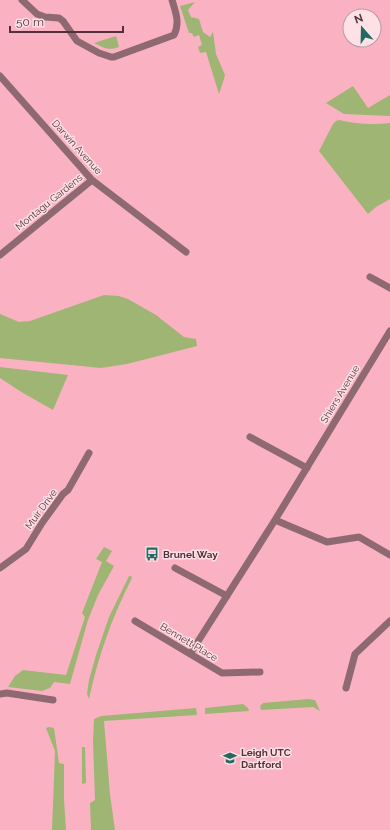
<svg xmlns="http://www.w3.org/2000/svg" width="390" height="830" viewBox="0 0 390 830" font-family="Raleway,sans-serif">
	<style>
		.green { fill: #9fb574 }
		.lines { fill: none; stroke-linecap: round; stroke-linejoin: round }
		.minor { stroke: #8e6971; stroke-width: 7 }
		.labels { text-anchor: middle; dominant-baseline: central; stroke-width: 3; stroke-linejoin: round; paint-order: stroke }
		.street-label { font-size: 10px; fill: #54303a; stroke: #fee1e7 }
		.poi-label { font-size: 10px; font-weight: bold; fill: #54303a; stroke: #fee1e7; text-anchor: start }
	</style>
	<rect width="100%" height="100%" fill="#fab2c3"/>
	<!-- green -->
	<path class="green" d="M195,2L188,10L191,17L199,19L203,32L210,37L213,32L216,54L225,75L224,79L219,94L206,52L200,53L198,47L202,45L199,35L194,37L192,33H189L180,6Z
		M116,36L119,47C109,51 104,48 94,43Z
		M353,86L368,108L390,95V116L344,114L326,103Z
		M339,120C355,124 374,125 390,123V199L376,207L368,214L319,151L333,124L336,121Z
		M104,295L119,296L128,299L156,315L184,337L196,339L197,346L127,364L101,368L0,358V314L19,322L30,321Z
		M0,367L68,375L53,410L23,393L0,378Z
		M104,547L112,551L106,561L114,566L98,595L88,620L70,684L54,682L50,688L42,691L8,687L15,676L23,670L66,675L85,617L82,613L102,562L96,559Z
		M129,576H131L132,578C112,617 98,657 89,699L87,694L89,680L96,655L109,617Z
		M308,699L315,700L320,711L313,707L261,710L260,706L263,703Z
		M243,704L248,708L249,711L205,714V708Z
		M196,708L197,715L104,721L110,794L115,830H91L90,803L95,800L93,742L94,719L101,716Z
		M49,727L54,728L59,763L64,764V800L66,830H52L55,751L46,728Z
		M82,747H85L86,783L82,784Z"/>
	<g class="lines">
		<!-- minor -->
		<path class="minor" d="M22,0L37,14L45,17L59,18L63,21L77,41L99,53L111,57H114L174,35C180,23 176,13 172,0
			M0,76L92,180L186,252
			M0,255L92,180
			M370,277L390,288
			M250,437L307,468
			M275,520L327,542L359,537L390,555
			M0,568L26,549L42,523L63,494L68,490L89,453
			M175,568L227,596
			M135,621L222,673L260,672
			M190,654L275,520L390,331
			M346,688L355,654L390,621
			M0,694L7,693L53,700"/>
	</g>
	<!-- icons -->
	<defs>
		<g id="bus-bare" transform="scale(1.08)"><path d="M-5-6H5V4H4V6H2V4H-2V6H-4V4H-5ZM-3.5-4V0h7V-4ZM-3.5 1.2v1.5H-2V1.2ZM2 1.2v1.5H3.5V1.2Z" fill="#216961" stroke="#fee1e7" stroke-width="2.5" paint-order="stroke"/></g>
		<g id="school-bare" transform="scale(1.08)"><path d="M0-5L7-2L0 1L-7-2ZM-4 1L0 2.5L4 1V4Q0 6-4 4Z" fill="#216961" stroke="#fee1e7" stroke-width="2.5" paint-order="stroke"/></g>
	</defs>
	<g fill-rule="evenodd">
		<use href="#bus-bare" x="152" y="554"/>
		<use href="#school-bare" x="230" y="758"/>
	</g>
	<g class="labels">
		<!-- street labels -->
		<g class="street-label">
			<text transform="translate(77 147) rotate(48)">Darwin Avenue</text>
			<text transform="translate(49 202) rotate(-39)">Montagu Gardens</text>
			<text transform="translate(340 394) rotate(-59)">Shiers Avenue</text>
			<text transform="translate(41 509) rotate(-54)">Muir Drive</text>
			<text transform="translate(189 642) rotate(31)">Bennett Place</text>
		</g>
		<!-- poi labels -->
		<g class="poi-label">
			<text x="163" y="554">Brunel Way</text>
			<text x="241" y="752">Leigh UTC<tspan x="241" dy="12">Dartford</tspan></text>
		</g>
	</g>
	<!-- north arrow -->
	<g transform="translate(362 28) rotate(340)"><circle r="19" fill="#fee1e7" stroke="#ba9aa2"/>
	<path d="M0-3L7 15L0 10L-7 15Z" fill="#216961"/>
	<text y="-6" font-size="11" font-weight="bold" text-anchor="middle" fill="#54303a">N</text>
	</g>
	<!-- scale -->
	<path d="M10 26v6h113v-6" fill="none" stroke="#54303a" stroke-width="2"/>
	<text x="16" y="26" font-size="12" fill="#54303a" stroke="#fee1e7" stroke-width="3" paint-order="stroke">50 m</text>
</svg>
